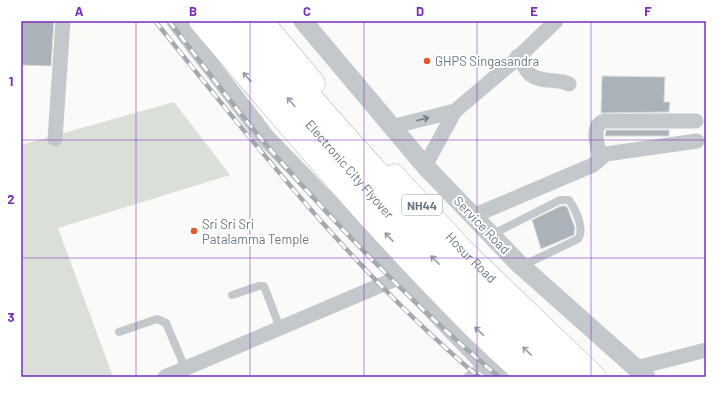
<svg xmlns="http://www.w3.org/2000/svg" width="727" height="398" viewBox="0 0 727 398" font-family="Barlow,sans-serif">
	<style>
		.green { fill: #dadfd7 }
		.building { fill: #aab3b9; stroke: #dcdcda }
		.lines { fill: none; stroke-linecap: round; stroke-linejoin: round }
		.trunk-casing { stroke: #b4b9bd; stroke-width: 23 }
		.motorway-casing { stroke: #b4b9bd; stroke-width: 23 }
		.service { stroke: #c3c8cc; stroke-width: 8 }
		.minor { stroke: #c3c8cc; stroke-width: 15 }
		.tertiary { stroke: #c3c8cc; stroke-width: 19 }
		.trunk { stroke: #fff; stroke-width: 22 }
		.motorway { stroke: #fff; stroke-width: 22 }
		.rail-casing { stroke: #a2aab0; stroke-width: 4.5 }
		.rail { stroke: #fff; stroke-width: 3; stroke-dasharray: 9; stroke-linecap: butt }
		.oneway { stroke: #939fa8 }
		.oneway2 { stroke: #6a7a87 }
		.grid { fill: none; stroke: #7b2cbf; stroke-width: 1; stroke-opacity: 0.55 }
		.poi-dot { fill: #e4572e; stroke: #fff; stroke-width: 1.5 }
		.labels { text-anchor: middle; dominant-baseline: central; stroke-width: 4; stroke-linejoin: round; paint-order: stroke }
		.shield { fill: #fff; stroke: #939fa8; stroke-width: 1 }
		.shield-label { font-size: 12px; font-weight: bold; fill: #657683 }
		.poi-label { font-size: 13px; fill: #657683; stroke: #fff; text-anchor: start }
		.street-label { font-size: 13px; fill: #657683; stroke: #fff }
		.neatline { fill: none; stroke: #7b2cbf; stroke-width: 1.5 }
		.grid-label { font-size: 13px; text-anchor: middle; font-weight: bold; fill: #7b2cbf }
	</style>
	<rect width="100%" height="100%" fill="#fafaf8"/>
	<!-- green -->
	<path class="green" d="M174,102L230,175L58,228L113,377H21V145Z"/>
	<!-- building -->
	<path class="building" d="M21,21H54L51,66L21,65Z
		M602,76L665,77L664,102H670L669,112L601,113Z
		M606,130H669V136H605Z
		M561,206H566L568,209L575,228L574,235L541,249L532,220Z"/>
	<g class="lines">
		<!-- trunk casing -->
		<g class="trunk-casing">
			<g id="trunk">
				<path d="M200,21C285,122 371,223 464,317C484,338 506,357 527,377"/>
				<path d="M262,21L314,83"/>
				<path id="s1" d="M394,175L464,251L595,377"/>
			</g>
		</g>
		<!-- motorway casing -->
		<g class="motorway-casing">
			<g id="motorway">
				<path id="s2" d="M220,21L390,215L531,355L557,377"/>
				<path d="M247,21L324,112L448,251L577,377"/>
			</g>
		</g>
		<!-- service -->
		<path class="service" d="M491,235L560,200H569C576,210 585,229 578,239L522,266
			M232,295L259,286H264L280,328
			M119,332L157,319L166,323L185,368
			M467,377L484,363"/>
		<!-- minor -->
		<path class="minor" d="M518,56C522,62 526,71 531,75C542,83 557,78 569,84
			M391,127L455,111
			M55,139L63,21
			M600,158C598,146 590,126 604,121H696
			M425,166L455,111L513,62L556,21
			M473,216L593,165L606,154L697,141
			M636,368L706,350
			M165,377L400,277"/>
		<!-- tertiary -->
		<path class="tertiary" d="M176,21L266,138L484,363L500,377
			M303,21L425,166L518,263L646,377"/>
		<!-- trunk -->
		<use href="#trunk" class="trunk"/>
		<!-- motorway -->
		<use href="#motorway" class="motorway"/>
		<!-- rail casing -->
		<g class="rail-casing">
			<path id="rail" d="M155,21C256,146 356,274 479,377
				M169,21C204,66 238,113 276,156C345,235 419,310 499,377"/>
		</g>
		<!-- rail -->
		<use href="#rail" class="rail"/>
	</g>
	<!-- one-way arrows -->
	<defs><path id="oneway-shaft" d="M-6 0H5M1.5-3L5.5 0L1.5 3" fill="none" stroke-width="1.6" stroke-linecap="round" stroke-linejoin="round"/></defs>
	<g class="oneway">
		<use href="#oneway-shaft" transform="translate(247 77) rotate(-130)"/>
		<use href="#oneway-shaft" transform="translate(291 102) rotate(-131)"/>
		<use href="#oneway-shaft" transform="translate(389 237) rotate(-133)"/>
		<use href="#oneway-shaft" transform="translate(435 260) rotate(-135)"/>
		<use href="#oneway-shaft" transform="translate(479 331) rotate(-137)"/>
		<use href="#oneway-shaft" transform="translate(527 351) rotate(-136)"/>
	</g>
	<use class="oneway2" href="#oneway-shaft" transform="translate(423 119) rotate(-14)"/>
	<!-- grid -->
	<path class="grid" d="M136,21V377M250,21V377M364,21V377M477,21V377M591,21V377M21,140H706M21,258H706"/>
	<!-- markers -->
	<g class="poi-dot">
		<circle cx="427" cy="61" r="4"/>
		<circle cx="194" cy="231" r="4"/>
	</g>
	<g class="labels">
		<!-- shield labels -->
		<rect class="shield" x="402" y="195" width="40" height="20" rx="3"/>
		<g class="shield-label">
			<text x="422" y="205">NH44</text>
		</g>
		<!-- poi labels -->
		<g class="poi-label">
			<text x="435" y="61">GHPS Singasandra</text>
			<text x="202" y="224">Sri Sri Sri<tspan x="202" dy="15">Patalamma Temple</tspan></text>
		</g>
		<!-- street labels -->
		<g class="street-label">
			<text stroke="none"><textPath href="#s2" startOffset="197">Electronic City Flyover</textPath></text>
			<text transform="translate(482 225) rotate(46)">Service Road</text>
			<text stroke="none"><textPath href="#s1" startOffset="113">Hosur Road</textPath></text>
		</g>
	</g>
	<!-- border -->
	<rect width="727" height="398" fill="none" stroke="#ffffff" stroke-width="44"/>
	<rect x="22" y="22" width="683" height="354" class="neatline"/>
	<g class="grid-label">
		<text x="79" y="16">A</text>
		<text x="193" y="16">B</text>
		<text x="307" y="16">C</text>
		<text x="420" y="16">D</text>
		<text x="534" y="16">E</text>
		<text x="648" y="16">F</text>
		<text x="11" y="86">1</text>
		<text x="11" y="204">2</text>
		<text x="11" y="322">3</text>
	</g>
</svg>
